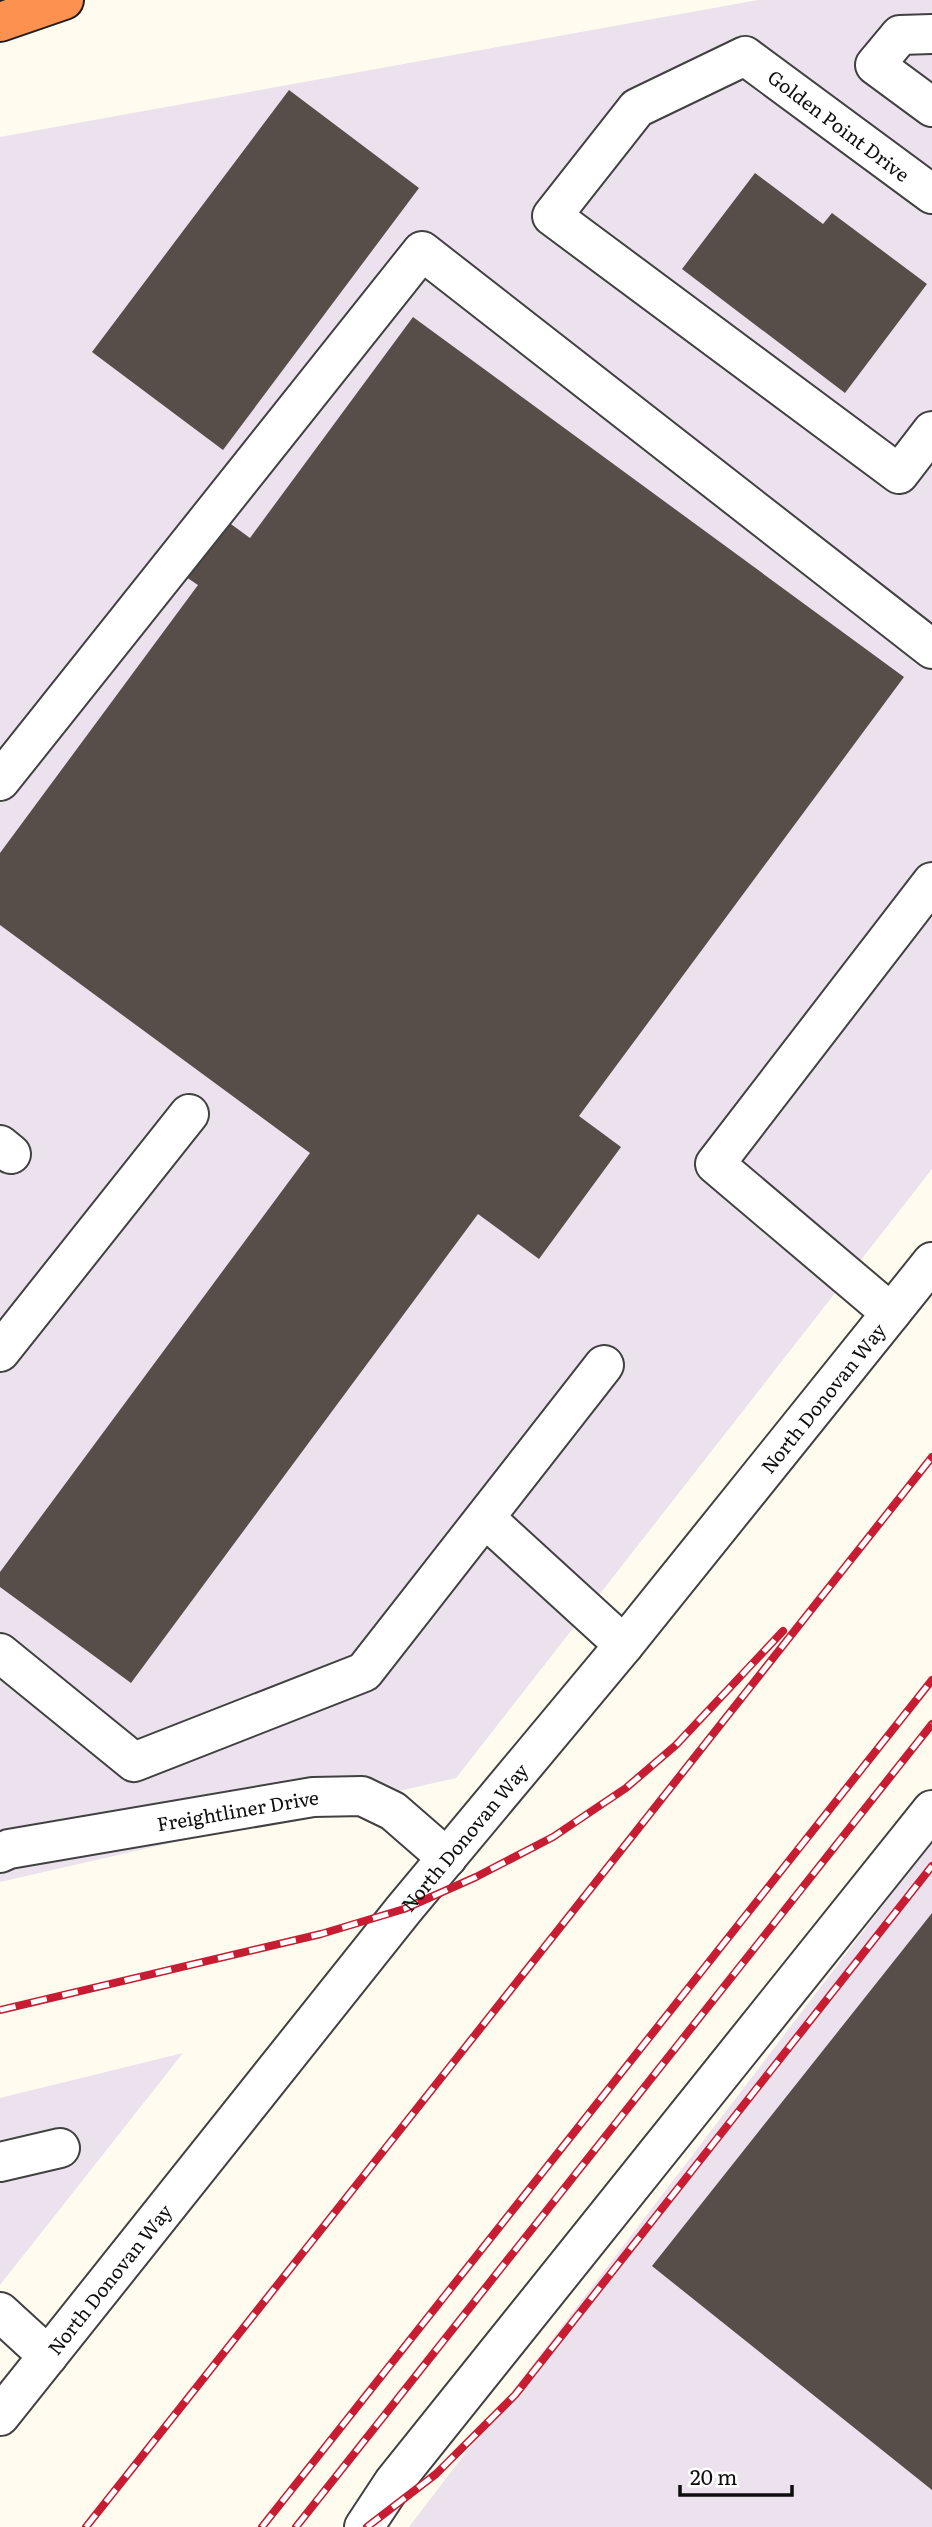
<svg xmlns="http://www.w3.org/2000/svg" width="932" height="2527" viewBox="0 0 932 2527" font-family="Literata,serif">
	<style>
		.industrial { fill: #ebe2ed }
		.building { fill: #574e4a }
		.lines { fill: none; stroke-linecap: round; stroke-linejoin: round }
		.minor-casing { stroke: #414141; stroke-width: 42 }
		.highway-casing { stroke: #1f1f1f; stroke-width: 42 }
		.minor { stroke: #fff; stroke-width: 38 }
		.highway { stroke: #fd914f; stroke-width: 38 }
		.rail-casing { stroke: #c81c32; stroke-width: 8 }
		.rail { stroke: #fff; stroke-width: 5; stroke-dasharray: 16; stroke-linecap: butt }
		.labels { text-anchor: middle; dominant-baseline: central; stroke-width: 7; stroke-linejoin: round; paint-order: stroke }
		.street-label { font-size: 19px; fill: #0e0e0e; stroke: #fff }
	</style>
	<rect width="100%" height="100%" fill="#fffbef"/>
	<!-- industrial -->
	<path class="industrial" d="M758,0H932V1169L456,1778L0,1882V137Z
		M932,1841V2527H409Z
		M183,2053L0,2285V2098Z"/>
	<!-- building -->
	<path class="building" d="M289,90L419,188L223,450L92,352Z
		M755,173L823,224L832,213L927,284L845,393L682,269Z
		M413,317L904,677L579,1116L621,1147L539,1259L478,1214L131,1683L0,1587V1572L310,1153L0,925V853L198,585L183,575L224,519L250,538Z
		M932,1913V2490L652,2266Z"/>
	<g class="lines">
		<!-- minor casing -->
		<g class="minor-casing">
			<g id="minor">
				<path d="M932,34L900,35L875,65L932,107"/>
				<path d="M932,194L745,56L637,108L552,216L899,474L932,431"/>
				<path d="M0,781L422,251L932,649"/>
				<path d="M0,1145L11,1154"/>
				<path d="M891,1313L715,1164L932,882"/>
				<path d="M0,1352L189,1114"/>
				<path d="M485,1518L624,1645"/>
				<path d="M0,1653L134,1762L364,1672L604,1365"/>
				<path id="s1" d="M0,1853L9,1849L313,1797L362,1796L393,1811L447,1858"/>
				<path d="M0,2162L60,2148"/>
				<path d="M0,2312L48,2356"/>
				<path id="s2" d="M0,2416L404,1909L624,1645L932,1262"/>
				<path d="M364,2527L393,2483L932,1810"/>
			</g>
		</g>
		<!-- highway casing -->
		<g class="highway-casing">
			<path id="highway" d="M0,22L64,0"/>
		</g>
		<!-- minor -->
		<use href="#minor" class="minor"/>
		<!-- highway -->
		<use href="#highway" class="highway"/>
		<!-- rail casing -->
		<g class="rail-casing">
			<path id="rail" d="M0,2010L321,1934L404,1909L476,1877L553,1837L626,1788L676,1745L783,1631
				M86,2527L932,1457
				M262,2527L932,1680
				M296,2527L932,1724
				M367,2527L436,2474L515,2395L932,1866"/>
		</g>
		<!-- rail -->
		<use href="#rail" class="rail"/>
	</g>
	<g class="labels">
		<!-- street labels -->
		<g class="street-label">
			<text transform="translate(839 125) rotate(37)">Golden Point Drive</text>
			<text stroke="none"><textPath href="#s2" startOffset="1309">North Donovan Way</textPath></text>
			<text stroke="none"><textPath href="#s1" startOffset="242">Freightliner Drive</textPath></text>
			<text stroke="none"><textPath href="#s2" startOffset="742">North Donovan Way</textPath></text>
			<text stroke="none"><textPath href="#s2" startOffset="175">North Donovan Way</textPath></text>
		</g>
	</g>
	<!-- scale -->
	<path d="M680 2485v10h112v-10" fill="none" stroke="#0e0e0e" stroke-width="3.5"/>
	<text x="690" y="2485" font-size="21" fill="#0e0e0e" stroke="#ffffff" stroke-width="5" paint-order="stroke">20 m</text>
</svg>
